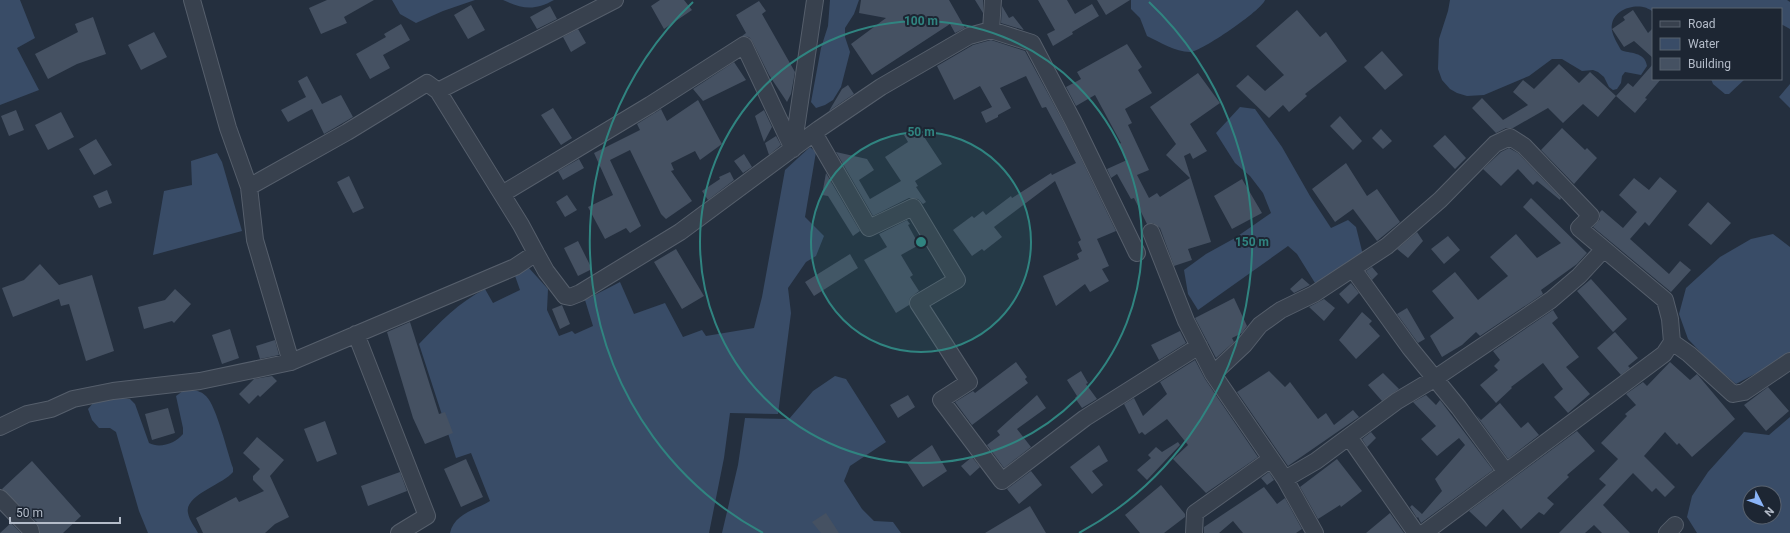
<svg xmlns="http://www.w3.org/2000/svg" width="1790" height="533" viewBox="0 0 1790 533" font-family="Roboto,sans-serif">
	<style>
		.water { fill: #394c67; fill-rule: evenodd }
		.building { fill: #455162 }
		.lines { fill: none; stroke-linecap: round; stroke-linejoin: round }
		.minor-casing { stroke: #565f6c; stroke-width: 18 }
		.minor { stroke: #38414e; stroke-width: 16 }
		.ring { fill: none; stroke: #308480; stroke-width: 2 }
		.centre { fill: #308480; stroke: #1d2633; stroke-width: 2 }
		.ring-label { font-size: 12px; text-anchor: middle; font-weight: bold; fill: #308480; stroke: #1d2633; stroke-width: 4; stroke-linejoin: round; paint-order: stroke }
	</style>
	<rect width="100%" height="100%" fill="#242f3e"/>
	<!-- water -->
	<path class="water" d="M0,0H20L35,38L17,48L39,90L0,105Z
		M392,0H475L443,11L416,23L400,14Z
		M503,0H554C534,11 523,9 503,0Z
		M830,0H859L854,14L845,28V37L850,52L841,87L833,100L825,105L816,108L811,102L821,48L828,26Z
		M1131,0H1265C1262,10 1201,52 1190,52C1175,52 1160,42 1147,36L1140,18L1131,9Z
		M1450,0H1787L1790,2V29L1781,24V9H1653V12C1642,1 1615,7 1612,24C1610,32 1617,43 1621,50C1629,54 1645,51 1647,66L1641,75L1625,72L1622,76L1621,83L1617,89L1613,90L1609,87L1604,77L1598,72L1593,70L1582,71L1562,59H1552L1529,76L1484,95L1467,96L1457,93L1450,89L1442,80L1438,69L1439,39L1448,11Z
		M1711,79H1745L1729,94H1725L1713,84Z
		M1790,84V108L1779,97Z
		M1240,107L1255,109L1282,147L1310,196L1331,228L1348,220L1356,227L1363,255L1315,283L1297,254L1288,246L1198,310L1188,294L1184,270L1206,254L1235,238L1271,213L1263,193L1250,176L1235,163L1216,133Z
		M810,147L816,152L805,217L824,236L816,256L806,262L788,288L791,313L778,414L730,413L724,458L709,533H450C454,514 475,510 490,501L471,453L456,458L419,344C439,323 459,302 485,289L493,303L520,290L514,273L528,267L548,289L547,310L559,336L572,331L575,334L593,326L585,300L620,282L634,314L665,303L683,337L702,330L706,336L754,328L762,297L785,170Z
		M217,153L222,162L242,231L153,255L164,191L192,185L191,161Z
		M1773,234L1790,247V353L1777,362L1736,384L1709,361L1688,339L1679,314L1686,288L1720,257L1751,239Z
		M835,376L846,379L886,442L850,466L844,481L862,509L874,521L893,522L901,533H722L738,465L745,418L789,419L813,391Z
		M193,390C198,391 202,392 206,396C217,407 227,452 233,468V472C224,484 184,495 188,513C189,520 195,527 198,533H148L139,511L116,432L110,428H99L92,420L88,409L93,403L122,398L130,399L135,404L149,443C160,449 176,443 183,434V428L176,396L183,391Z
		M1790,417V533H1697L1687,517L1692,496L1708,472L1744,432L1769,435ZM1750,493H1774V517H1750Z"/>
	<!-- building -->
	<path class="building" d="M327,0H374L344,17L347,23L321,34L309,8Z
		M660,0H684L692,10L664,29L651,6Z
		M861,0H949L965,28L955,33L950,24L872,75L851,44L886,18L859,13Z
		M975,0H983V13Z
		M1038,0H1067L1075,14L1092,4L1099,16L1072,32L1073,34L1053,46L1047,34L1055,30Z
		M1097,0H1130L1106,15Z
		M759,1L766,11L762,14L795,72L791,94L787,102L769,75L752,41L749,37L742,36L746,33L736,15Z
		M471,5L485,30L468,39L454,15Z
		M550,6L557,19L537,29L530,17Z
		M1002,6L1009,18L1013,16L1024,30L1001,23Z
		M1297,10L1320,37L1326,32L1347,61L1305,94L1307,96L1289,112L1283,105L1269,118L1236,86L1248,75L1265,91L1284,75L1256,46Z
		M1633,10L1648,33L1653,28V58L1634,41L1624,47L1612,29L1625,20L1623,17Z
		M93,17L106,54L77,64L48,79L35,54L78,32L75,24Z
		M401,24L410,40L383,55L390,68L370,79L356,54L386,37L384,34Z
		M578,29L586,43L571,52L563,37Z
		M154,32L167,57L141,70L128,45Z
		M991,40L1025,51L1065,125L1116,231L1097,239L1109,266L1102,269L1109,281L1090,292L1085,284L1056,306L1043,276L1079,259L1077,254L1082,251L1078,242L1081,240L1055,181L994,227L1002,237L984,251L982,249L972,256L953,230L972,216L974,218L983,211L986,215L1011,196L1012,198L1051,173L1052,175L1076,163L1046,107L1042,108L1026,76L1000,88L1011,108L998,115V117L986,123L981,112L992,107L980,86L954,100L937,66L973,45Z
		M1127,44L1142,67L1138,70L1152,93L1125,109L1132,123L1128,125L1149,170L1137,175L1149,198L1157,193L1160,197L1190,178L1166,155L1176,144L1150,107L1198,73L1220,103L1190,124L1207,151L1193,159L1190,153L1184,156L1211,242L1188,249L1192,260L1174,266L1160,228L1153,223L1147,224L1134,198L1131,199L1117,174L1111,178L1107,169L1127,160L1119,144L1121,143L1095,95L1076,106L1066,87L1081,79L1077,72Z
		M1382,51L1403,75L1385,90L1364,67Z
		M734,62L746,80L703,101L693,89Z
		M1559,64L1579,83L1590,72L1616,96L1598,117L1583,104L1563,123L1548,108L1513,128H1506L1496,133L1472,108L1482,98L1503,120L1528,105L1513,92L1523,80L1534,89Z
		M1653,64V79H1661L1645,98L1647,99L1635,113L1616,96L1628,83L1633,87Z
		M307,76L322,104L341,95L353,117L324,134L312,109L288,122L281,110L306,97L298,81Z
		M848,85L854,94L829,111L842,89Z
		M698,100L722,144L700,160L695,151L671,163L674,170L671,171L692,201L666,219L661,214L630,150L610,160L641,226L630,233L626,228L605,239L588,207L613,195L594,153L640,130L637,124L661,109L667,121Z
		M553,108L572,138L561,145L541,115Z
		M16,110L24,130L9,136L1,116Z
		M764,110L772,127L764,142L755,116Z
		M61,112L74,137L48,150L35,125Z
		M1340,116L1362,141L1353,150L1330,126Z
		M917,126L942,164L915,181L918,186L916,187L926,202L923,204L918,199L909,198L873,216L836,152L867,159L874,170L859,180L870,199L901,181L885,157L908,142L904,135Z
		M1562,128L1585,150L1587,148L1597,158L1574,184L1541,150Z
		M1381,129L1392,141L1383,149L1372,138Z
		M1445,135L1466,158L1455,169L1433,146Z
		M776,136L781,145L769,155L765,143Z
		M96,139L112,165L94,175L79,149Z
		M1509,148L1518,153L1561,198L1560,200L1537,181L1533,185L1518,169L1501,186L1483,169L1501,152Z
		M744,154L752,167L743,173L734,161Z
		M579,159L584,168L563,180L558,171Z
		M1346,163L1367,196L1377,189L1400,222L1377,241L1353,209L1335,222L1312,189Z
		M730,172L734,180L708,200L702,191L720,179L719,177Z
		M826,173L860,231L853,236L828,196L822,195Z
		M349,176L364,208L353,213L337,182Z
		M1660,177L1677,191L1649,226L1645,222L1630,239L1669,274L1680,261L1691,270L1671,292L1593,227L1600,219V212L1602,210L1623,228L1637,212L1619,195L1634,178L1649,190Z
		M1242,179L1262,213L1232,229L1214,196Z
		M107,190L112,203L99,208L93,196Z
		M567,195L577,210L565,217L556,202Z
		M1531,198L1587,253L1577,264L1541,290L1543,294L1480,336L1476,332L1462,345L1442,357L1430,336L1454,318L1432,291L1455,272L1478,300L1508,276L1490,257L1516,234L1537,258L1561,243L1523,207Z
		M1708,202L1731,223L1711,245L1688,225Z
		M907,220L910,224L908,225L919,245L901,255L913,275L910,277L919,291L910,298L909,305L896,313L864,260L887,247L879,234Z
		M1417,232L1423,241L1408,258L1397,249Z
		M1448,236L1460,250L1444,264L1431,249Z
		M578,241L592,269L578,276L564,248Z
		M676,249L704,296L682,309L654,262Z
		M850,254L858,268L814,296L805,282Z
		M40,264L59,285L92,275L114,351L86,361L69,304L61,306L59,299L13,317L2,288L24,280Z
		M1372,267L1378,274L1372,280L1366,271Z
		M1302,278L1310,285L1294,293L1290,289Z
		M1591,279L1627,319L1613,332L1577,291Z
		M1351,283L1359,293L1348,304L1339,294Z
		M175,289L191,304L174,323L172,321L144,329L138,307L165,300Z
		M1234,298L1247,326L1242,333L1232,338L1234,342L1216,358L1195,318Z
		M1324,299L1335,308L1324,321L1309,307Z
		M562,305L570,324L560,329L552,309Z
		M1407,308L1425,339L1418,343L1397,314Z
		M1553,310L1558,318L1552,323L1579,357L1566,367L1590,394L1568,413L1554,397L1563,389L1543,363L1511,387L1512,388L1496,403L1480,385L1498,370L1494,366L1500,360L1493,351Z
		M1362,312L1372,321L1369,324L1380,336L1356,359L1339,340Z
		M410,322L439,414L445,412L453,433L425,444L413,418L387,332Z
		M230,329L239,358L222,364L212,335Z
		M1180,331L1186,343L1159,360L1151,345Z
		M1615,332L1638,358L1628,366L1630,368L1621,375L1597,348Z
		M275,340L279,355L260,359L256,346Z
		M1195,360L1205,379L1258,457L1206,493L1173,459L1188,445L1167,419L1145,435L1142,432L1139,434L1124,404L1134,398L1143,416L1167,394L1160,382Z
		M1016,362L1027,377L1025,379L1028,383L972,425L955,402L973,391L975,393Z
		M1670,362L1690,380L1697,374L1735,419L1692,457L1679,443L1677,445L1665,432L1644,456L1675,487L1665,497L1656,488L1652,492L1633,473L1603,505L1630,533H1602L1594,525L1585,533H1559L1606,485L1599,479L1618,459L1601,443L1627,416L1625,414L1636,405L1626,394L1643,382L1647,386Z
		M1081,371L1088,383L1086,384L1097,399L1082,408L1075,398L1077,396L1067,380Z
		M1269,371L1285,387L1290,382L1318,419L1326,413L1334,425L1353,410L1359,417L1288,466L1237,392Z
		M1383,373L1399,389L1382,401L1368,385Z
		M272,376L277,381L260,397L258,395L249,404L239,394L254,379Z
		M1768,387L1789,411L1766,431L1744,405Z
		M908,395L915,407L898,418L890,405Z
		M1037,395L1046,408L1017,429L1031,447L1004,468L987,445L1000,435L997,431Z
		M1426,395L1436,405L1440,400L1493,470L1421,523L1418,517L1417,518L1410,507L1412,505L1422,514L1442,491L1435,479L1465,445L1459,438L1437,456L1421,439L1436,426L1413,402Z
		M1500,403L1521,428L1528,422L1539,435L1508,459L1476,415L1481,420Z
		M168,408L175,433L152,440L145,414Z
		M325,421L337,454L317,462L304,429Z
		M1577,431L1595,451L1567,475L1569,477L1547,498L1554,504L1544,515L1539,512L1521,529L1503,509L1486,527L1469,511Z
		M1371,432L1376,438L1367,447L1362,439Z
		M257,437L284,460L270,476L289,517L275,524L265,533H203L196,518L236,497L239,502L264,491L253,480V476L260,469L243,453Z
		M1178,442L1180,445L1147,480L1137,470L1151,458L1148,455L1156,447L1162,452Z
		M932,445L947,471L923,487L907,463Z
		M1099,445L1108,461L1092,471L1103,485L1092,494L1070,467Z
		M972,457L980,467L970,476L961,466Z
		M466,459L483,497L461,507L444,469Z
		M1337,459L1362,491L1341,507L1340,505L1318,519L1300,487Z
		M32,461L81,516L63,533H40L37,522L2,489Z
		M1031,471L1042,485L1019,504L1007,489Z
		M400,472L407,491L368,506L361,486Z
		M1269,472L1274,480L1267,485L1261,478Z
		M1161,485L1185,514V517L1164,533H1140L1125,515Z
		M1264,487L1277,504L1285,498L1302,529L1296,533H1243L1233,521L1219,533H1204V527Z
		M1030,506L1046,533H985Z
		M826,513L839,533H821L812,522Z
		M1390,513L1404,533H1366Z
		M11,523L21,533H0Z"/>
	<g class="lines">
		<!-- minor casing -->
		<g class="minor-casing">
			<path id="minor" d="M192,0L228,128L249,187L255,240L291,362L515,267L536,253L546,271L565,296L570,297L580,293L680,232L819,129L881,87L969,36L991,30L1032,43L1073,121L1137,253
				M991,30L993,0
				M814,133L869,228L913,207L957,280L918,303L969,382L941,400L1002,481L1085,418L1199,346
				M793,149L815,0
				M249,187L347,132L427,83L438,91
				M502,194L650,105L744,45L793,149
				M1151,232L1186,321L1213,374L1285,479L1315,533
				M536,253L521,225L438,91L615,0
				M1353,269L1410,348L1459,408L1506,472
				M356,334L427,516L399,533
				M1672,342L1689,354L1733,394L1744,392L1790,361
				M1213,374L1244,345L1260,325L1281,310L1314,294L1387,246L1440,200L1495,144L1510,137L1524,146L1591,216L1579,228L1604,249L1579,276L1551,300L1434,379L1397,401L1316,461L1285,479
				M0,427L27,414L51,409L73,399L113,391L200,381L291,362
				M1349,437L1416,533
				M0,498L30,529L31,533
				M1194,533L1195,513L1271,459
				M1424,533L1664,354L1672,342L1670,319L1665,300L1604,249
				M1667,533L1675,525"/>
		</g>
		<!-- minor -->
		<use href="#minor" class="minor"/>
	</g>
	<!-- distance rings -->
	<circle cx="921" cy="242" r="110" fill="#308480" fill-opacity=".12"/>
	<g class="ring">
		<circle cx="921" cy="242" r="110"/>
		<circle cx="921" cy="242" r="221"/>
		<path d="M763 533A331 331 0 0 1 693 2M1149 2A331 331 0 0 1 1079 533"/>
	</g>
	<circle cx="921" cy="242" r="6" class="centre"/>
	<g class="ring-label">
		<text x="921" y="25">100 m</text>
		<text x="921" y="136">50 m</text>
		<text x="1252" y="246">150 m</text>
	</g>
	<!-- legend -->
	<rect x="1652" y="8" width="130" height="72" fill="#1d2633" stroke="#59626f"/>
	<rect x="1660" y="21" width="20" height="6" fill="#38414e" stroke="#59626f"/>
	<text x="1688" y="28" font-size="12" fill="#b4bcc9">Road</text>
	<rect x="1660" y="38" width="20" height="12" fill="#394c67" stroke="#59626f"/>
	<text x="1688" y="48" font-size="12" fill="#b4bcc9">Water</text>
	<rect x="1660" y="58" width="20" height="12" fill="#455162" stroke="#59626f"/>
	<text x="1688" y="68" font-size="12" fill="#b4bcc9">Building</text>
	<!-- north arrow -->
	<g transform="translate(1762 505) rotate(132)"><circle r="19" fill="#1d2633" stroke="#59626f"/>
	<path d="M0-3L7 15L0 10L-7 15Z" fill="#8ab4f8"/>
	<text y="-6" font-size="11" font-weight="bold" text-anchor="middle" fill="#b4bcc9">N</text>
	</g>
	<!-- scale -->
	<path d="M10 517v6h110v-6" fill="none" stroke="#b4bcc9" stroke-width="2"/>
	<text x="16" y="517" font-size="12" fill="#b4bcc9" stroke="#1d2633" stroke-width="3" paint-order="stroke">50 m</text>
</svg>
